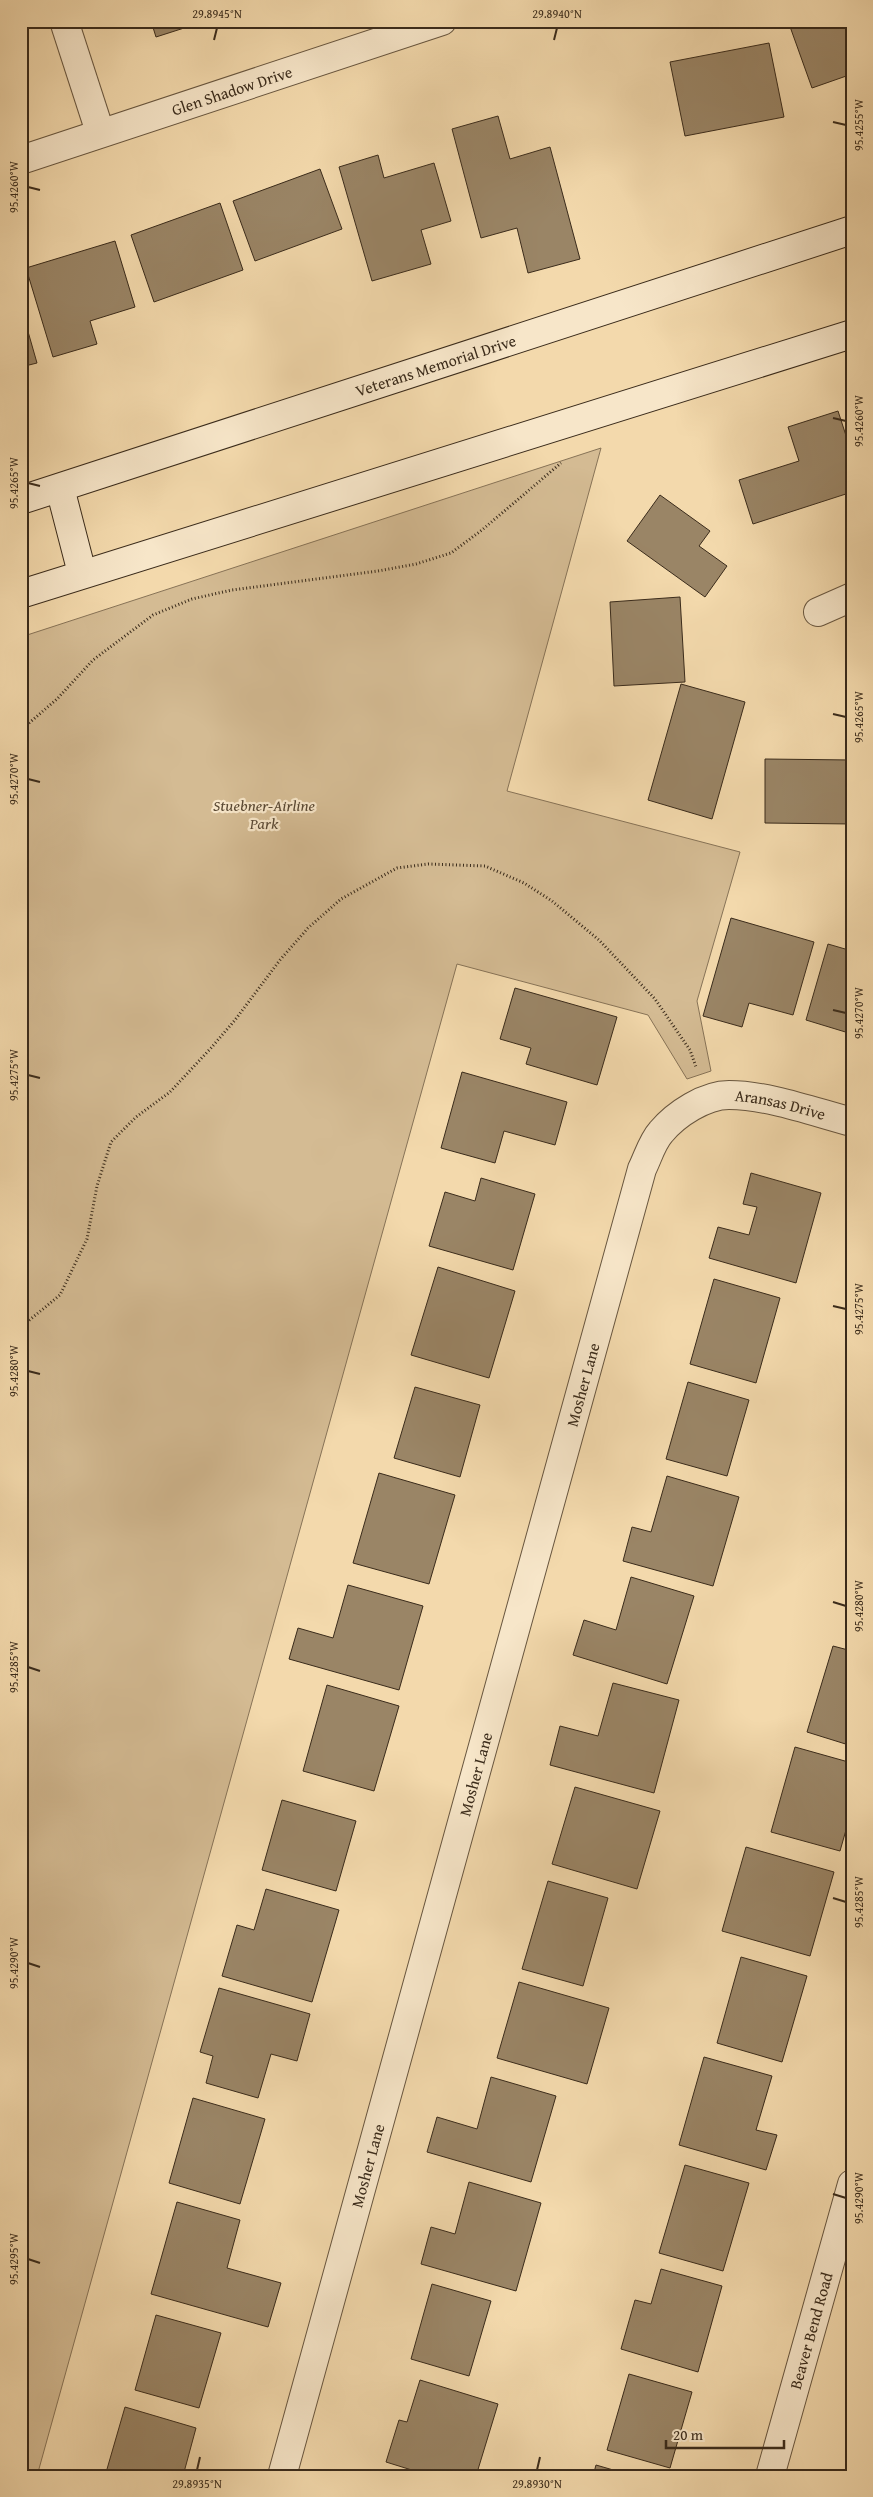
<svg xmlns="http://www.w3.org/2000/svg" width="873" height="2497" viewBox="0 0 873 2497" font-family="'Gentium Book Plus',serif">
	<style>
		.green { fill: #d4bb93; stroke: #877357 }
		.building { fill: #9a8566; stroke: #3a2b1b }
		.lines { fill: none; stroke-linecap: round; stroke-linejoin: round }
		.street-casing { stroke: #68563f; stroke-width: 30 }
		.secondary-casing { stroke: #3a2b1b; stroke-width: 30 }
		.path { stroke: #3a2b1b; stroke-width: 3; stroke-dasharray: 1 2.5; stroke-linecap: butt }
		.street { stroke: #f7e6c9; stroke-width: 28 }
		.secondary { stroke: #f7e6c9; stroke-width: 28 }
		.ticks { fill: none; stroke: #3a2b1b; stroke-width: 2 }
		.labels { text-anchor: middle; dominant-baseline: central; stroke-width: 4.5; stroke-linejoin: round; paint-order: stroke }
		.street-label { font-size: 16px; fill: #3a2b1b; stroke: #f7e6c9 }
		.park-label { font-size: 16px; font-style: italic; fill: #594833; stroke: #f7e6c9 }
		.neatline { fill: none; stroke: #3a2b1b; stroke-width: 2 }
		.ticks-label { font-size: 12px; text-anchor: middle; fill: #3a2b1b }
	</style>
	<rect width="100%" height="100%" fill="#f3d9ac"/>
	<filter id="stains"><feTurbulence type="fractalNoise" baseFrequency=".004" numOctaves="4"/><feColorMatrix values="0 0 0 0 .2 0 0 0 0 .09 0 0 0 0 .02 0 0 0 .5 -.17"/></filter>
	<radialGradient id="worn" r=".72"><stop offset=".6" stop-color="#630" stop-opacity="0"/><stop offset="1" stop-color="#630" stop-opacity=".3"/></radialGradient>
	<!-- green -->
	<path class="green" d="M601,448L507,791L740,852L697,1001L711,1071L687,1079L648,1015L457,964L37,2476H21V637Z"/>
	<!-- building -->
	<path class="building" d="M151,21H206L156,37Z
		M788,21H852V74L812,88Z
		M769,43L784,117L685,136L670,62Z
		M498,116L510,159L550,147L580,259L528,273L517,228L481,238L452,129Z
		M378,155L384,178L434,163L451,221L421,230L431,264L372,281L339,167Z
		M320,169L342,229L255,261L233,201Z
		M220,203L243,270L154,302L131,235Z
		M115,241L135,307L90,321L97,344L53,357L26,268Z
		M21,307L37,363L21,367Z
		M838,411L852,454V492L753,524L739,480L799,461L788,427Z
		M660,495L710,531L699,546L727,566L705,597L627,541Z
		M680,597L685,682L614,686L610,602Z
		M681,684L745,702L712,819L648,800Z
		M765,759L852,760V824L765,823Z
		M731,918L814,942L793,1015L749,1003L742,1027L703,1016Z
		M828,944L852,951V1034L806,1020Z
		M515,988L617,1017L597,1085L526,1064L531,1048L500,1039Z
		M462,1072L567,1102L555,1145L504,1131L495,1163L441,1148Z
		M751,1173L821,1193L796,1283L709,1258L718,1227L749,1235L757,1207L743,1204Z
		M481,1178L535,1194L513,1270L429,1246L445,1192L475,1201Z
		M438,1267L515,1291L489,1378L411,1355Z
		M714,1279L780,1298L756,1383L690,1364Z
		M688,1382L749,1400L727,1476L666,1459Z
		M415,1387L480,1405L460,1477L394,1458Z
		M379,1473L455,1495L429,1584L353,1563Z
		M667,1476L739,1497L713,1586L623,1561L632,1527L651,1532Z
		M631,1577L694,1596L667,1684L573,1655L584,1620L616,1630Z
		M348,1585L423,1606L399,1690L289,1659L298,1628L333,1638Z
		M833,1646L852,1651V1746L807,1732Z
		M613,1683L679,1700L654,1793L550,1765L560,1726L598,1736Z
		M327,1685L399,1706L374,1791L303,1771Z
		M795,1747L852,1763V1809L840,1851L771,1832Z
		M575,1787L660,1811L637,1889L552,1864Z
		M282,1800L356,1821L336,1891L262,1870Z
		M746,1847L834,1872L810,1956L722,1931Z
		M548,1881L608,1898L583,1986L522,1969Z
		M266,1889L339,1910L312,2002L222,1976L237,1925L254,1930Z
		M741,1957L807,1976L782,2062L717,2043Z
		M519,1982L609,2008L587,2084L497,2058Z
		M219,1988L310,2014L297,2061L271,2054L258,2098L206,2083L213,2056L200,2052Z
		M704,2057L772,2076L756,2130L777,2135L766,2170L679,2145Z
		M491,2077L556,2096L531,2182L427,2152L437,2117L477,2129Z
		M193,2098L265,2119L240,2204L169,2183Z
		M685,2165L749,2183L723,2271L659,2253Z
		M469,2182L541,2203L516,2291L421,2264L431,2227L455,2234Z
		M177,2202L240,2220L227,2268L281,2283L268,2327L151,2294Z
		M661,2269L722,2286L698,2372L621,2349L635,2300L651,2304Z
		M432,2284L491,2301L469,2376L411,2359Z
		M156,2315L221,2333L199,2408L135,2390Z
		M629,2374L692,2392L670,2468L607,2450Z
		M420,2380L498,2404L476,2476H431L386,2462L399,2420L407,2422Z
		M125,2407L196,2428L183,2476H105Z
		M596,2465L634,2476H593Z"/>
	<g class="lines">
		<!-- street casing -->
		<g class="street-casing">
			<g id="street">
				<path d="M64,21L100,132"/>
				<path id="s1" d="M21,160L442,21"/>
				<path d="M818,612L852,597"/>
				<path id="s2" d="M282,2476L642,1169C648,1157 652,1142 661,1132C676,1114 705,1095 729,1095C768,1095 814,1112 852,1122"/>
				<path id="s3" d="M770,2476L852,2184"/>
			</g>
		</g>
		<!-- secondary casing -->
		<g class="secondary-casing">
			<g id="secondary">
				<path d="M60,488L82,573"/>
				<path id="s4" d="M21,500L852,230"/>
				<path d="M21,594L852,334"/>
			</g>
		</g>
		<!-- path -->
		<path class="path" d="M21,730L57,699L93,660L153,615L192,599L232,590L378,571L416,564L451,553L482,530L561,463
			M21,1327L60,1295L87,1239L97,1186L111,1142L136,1117L170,1092L211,1048L235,1020L280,960L308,928L341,899L397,868L428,864L485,866L524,883L552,901L599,940L655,999L690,1050L696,1067"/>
		<!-- street -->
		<use href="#street" class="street"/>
		<!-- secondary -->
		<use href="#secondary" class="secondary"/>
	</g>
	<!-- ticks -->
	<path class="ticks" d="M214,40L217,28M554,40L557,28M833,122L846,125M28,187L40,190M833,418L846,421M28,483L40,486M833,714L846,717M28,779L40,782M833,1010L846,1013M28,1075L40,1078M833,1306L846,1309M28,1371L40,1374M833,1602L846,1606M28,1667L40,1671M833,1898L846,1902M28,1963L40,1967M833,2194L846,2198M28,2259L40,2263M197,2470L200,2457M537,2470L540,2457"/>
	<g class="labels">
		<!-- street labels -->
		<g class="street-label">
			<text stroke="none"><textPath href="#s1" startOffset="222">Glen Shadow Drive</textPath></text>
			<text stroke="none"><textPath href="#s4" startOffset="436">Veterans Memorial Drive</textPath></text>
			<text stroke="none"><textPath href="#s2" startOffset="1529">Aransas Drive</textPath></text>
			<text stroke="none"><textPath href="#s2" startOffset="1132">Mosher Lane</textPath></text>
			<text stroke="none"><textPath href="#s2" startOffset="728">Mosher Lane</textPath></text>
			<text stroke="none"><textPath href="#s2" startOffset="322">Mosher Lane</textPath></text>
			<text stroke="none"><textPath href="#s3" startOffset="151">Beaver Bend Road</textPath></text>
		</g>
		<!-- park labels -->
		<g class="park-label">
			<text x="264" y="805">Stuebner-Airline<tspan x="264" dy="18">Park</tspan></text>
		</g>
	</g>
	<!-- margin -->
	<rect width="873" height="2497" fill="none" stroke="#f3d9ac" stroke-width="55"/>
	<!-- scale -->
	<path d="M666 2440v8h118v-8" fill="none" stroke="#3a2b1b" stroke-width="2.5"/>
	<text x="673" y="2440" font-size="15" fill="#3a2b1b" stroke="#f7e6c9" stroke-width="4" paint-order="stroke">20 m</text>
	<rect x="28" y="28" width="818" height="2442" class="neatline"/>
	<g class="ticks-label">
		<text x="217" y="18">29.8945°N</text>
		<text x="557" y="18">29.8940°N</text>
		<text transform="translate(859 125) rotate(-90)" y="4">95.4255°W</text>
		<text transform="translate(14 187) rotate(-90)" y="4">95.4260°W</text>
		<text transform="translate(859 421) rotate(-90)" y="4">95.4260°W</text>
		<text transform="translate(14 483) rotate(-90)" y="4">95.4265°W</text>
		<text transform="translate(859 717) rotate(-90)" y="4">95.4265°W</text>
		<text transform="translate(14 779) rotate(-90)" y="4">95.4270°W</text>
		<text transform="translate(859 1013) rotate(-90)" y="4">95.4270°W</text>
		<text transform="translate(14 1075) rotate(-90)" y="4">95.4275°W</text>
		<text transform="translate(859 1309) rotate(-90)" y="4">95.4275°W</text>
		<text transform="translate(14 1371) rotate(-90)" y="4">95.4280°W</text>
		<text transform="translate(859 1606) rotate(-90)" y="4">95.4280°W</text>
		<text transform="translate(14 1667) rotate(-90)" y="4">95.4285°W</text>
		<text transform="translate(859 1902) rotate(-90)" y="4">95.4285°W</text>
		<text transform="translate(14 1963) rotate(-90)" y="4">95.4290°W</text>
		<text transform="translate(859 2198) rotate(-90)" y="4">95.4290°W</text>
		<text transform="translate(14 2259) rotate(-90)" y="4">95.4295°W</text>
		<text x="197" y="2488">29.8935°N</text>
		<text x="537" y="2488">29.8930°N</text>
	</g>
	<rect width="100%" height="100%" filter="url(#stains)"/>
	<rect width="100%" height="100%" fill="url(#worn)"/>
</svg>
